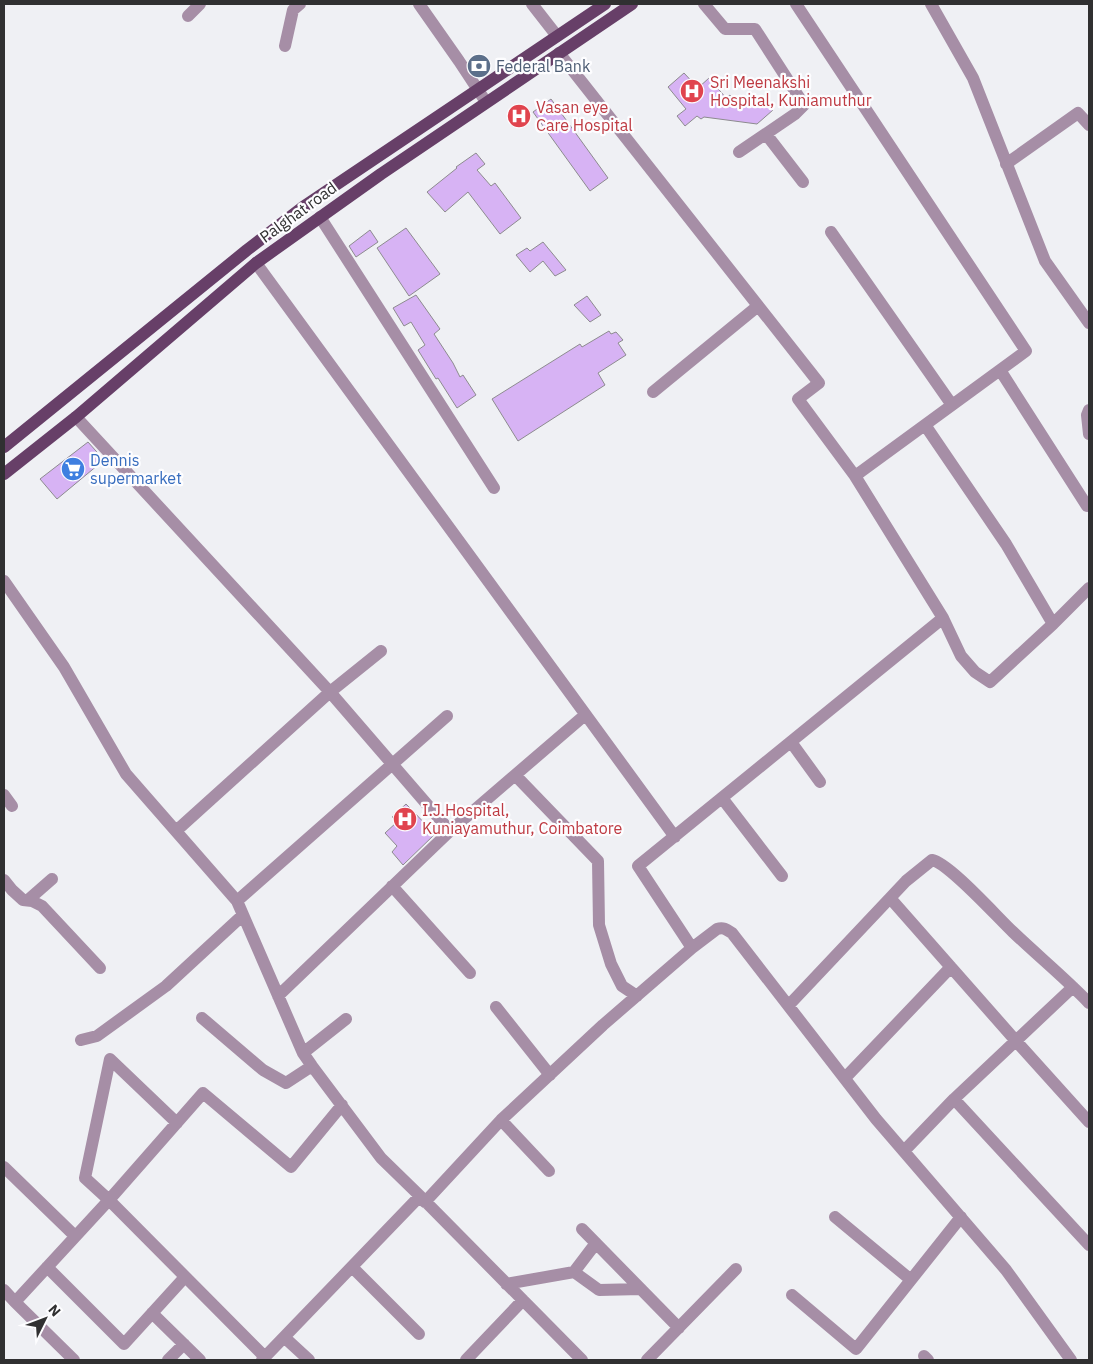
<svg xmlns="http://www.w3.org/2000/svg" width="1093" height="1364" viewBox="0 0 1093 1364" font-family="'IBM Plex Sans',sans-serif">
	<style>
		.building { fill: #d7b3f4; stroke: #8d8b8f }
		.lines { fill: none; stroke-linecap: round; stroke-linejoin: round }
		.minor { stroke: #a68ea6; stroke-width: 12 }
		.major { stroke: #673f68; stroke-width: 12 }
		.labels { text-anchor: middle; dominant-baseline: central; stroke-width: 4.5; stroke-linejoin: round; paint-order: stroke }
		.service-label { font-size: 16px; fill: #4e5e75; stroke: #fdfdff; text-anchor: start }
		.health-label { font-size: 16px; fill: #be3a42; stroke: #fdfdff; text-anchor: start }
		.street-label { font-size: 16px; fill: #303031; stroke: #fdfdff }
		.shop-label { font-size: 16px; fill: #366cbe; stroke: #fdfdff; text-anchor: start }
	</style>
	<rect width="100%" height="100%" fill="#eff0f4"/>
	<!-- building -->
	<path class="building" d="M684,73L698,88L709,78L726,98L730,95L736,102L741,97L746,102L750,98L756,103L761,98L773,110L757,124L704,117L701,119L697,116L685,126L677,116L686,109L668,87Z
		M551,99L608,178L590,191L533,112Z
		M476,153L485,164L477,170L491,186L495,183L521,218L500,234L468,192L445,212L427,192L457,168L456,167Z
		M406,228L440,274L409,296L377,248Z
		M370,230L378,242L356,257L349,246Z
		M543,242L566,270L555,276L543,261L530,272L516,255L527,248L530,251Z
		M416,295L440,329L434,334L453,363L460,377L463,375L476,395L457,408L438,378L436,379L418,350L425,345L411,322L404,326L393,308Z
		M587,296L601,315L590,322L574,305Z
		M609,331L611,334L616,332L623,340L618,343L626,355L598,373L605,385L518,441L492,399L580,344L582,347Z
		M88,442L104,460L57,499L40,479Z
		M406,804L435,834L403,865L392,852L397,846L385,833L397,822L392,817Z"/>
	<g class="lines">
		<!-- minor -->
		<path class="minor" d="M419,4L459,61L486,102
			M532,4L557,36
			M704,4L725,29H755L804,105L795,114L739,152
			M931,4L973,78L1045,261L1089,323
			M188,16L200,4
			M285,46L293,10L300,4
			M559,53L819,383L798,399L855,476
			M766,134L803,182
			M1006,164L1078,113L1089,125
			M320,217L494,488
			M831,232L952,405
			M256,263L675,837
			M1000,370L1087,506
			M653,392L758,306
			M1089,410L1087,415L1089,434
			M76,417L330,692L450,831L585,715
			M925,425L1006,544L1053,624
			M4,581L64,667L126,774L237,901L303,1053L312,1066L381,1158L420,1196L582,1360
			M943,618L961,656L975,672L990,682L1053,624L1089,588
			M791,742L820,782
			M515,775L598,861L599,925L611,964L622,986L637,996
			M4,795L12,806
			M722,798L782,876
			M176,831L330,692L381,651
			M4,880L12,890L23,900L32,901L42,906L100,968
			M392,886L470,973
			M890,898L906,881L932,860C949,863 997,917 1013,932C1038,956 1065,978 1089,1003
			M28,900L52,879
			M237,901L447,716
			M692,948L717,929C723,927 726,929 732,933L876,1119L1006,1270L1071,1360
			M278,996L450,831
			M789,1005L890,898L1016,1041L1089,1122
			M496,1007L550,1075
			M202,1018L263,1070L286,1083L312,1066
			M81,1040L97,1036L166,986L243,915
			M303,1053L346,1019
			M845,1078L951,967
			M954,1099L1089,1245
			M501,1120L549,1171
			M904,1151L954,1099L1073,987
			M4,1167L75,1236
			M425,1202L501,1120L603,1025L692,948L638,866L943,618L855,476L1026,351L796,4
			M835,1217L911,1280
			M582,1229L679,1328
			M47,1267L124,1344L185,1277
			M352,1267L419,1334
			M574,1272L596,1243
			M506,1284L574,1272L599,1290L641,1289
			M4,1290L15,1302
			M792,1295L856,1349L961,1217
			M152,1313L200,1360
			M284,1337L309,1360
			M924,1356L928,1360
			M265,1357L109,1200L203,1093L291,1167L342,1105
			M74,1360L15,1302L109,1200L85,1178L110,1059L177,1123
			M168,1360L184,1344
			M262,1360L420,1196
			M466,1360L523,1300
			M647,1360L736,1269"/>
		<!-- major -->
		<path class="major" d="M4,447L247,250L303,207L605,4
			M4,474L76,417L256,263L381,174L632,4"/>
	</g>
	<!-- icons -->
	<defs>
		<g id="bank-disc" transform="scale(1.25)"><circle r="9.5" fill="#5c6f8a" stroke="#fdfdff"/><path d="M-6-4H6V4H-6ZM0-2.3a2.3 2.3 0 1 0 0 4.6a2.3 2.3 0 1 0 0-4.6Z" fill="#fff"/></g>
		<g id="hospital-disc" transform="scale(1.25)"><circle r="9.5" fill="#e0444e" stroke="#fdfdff"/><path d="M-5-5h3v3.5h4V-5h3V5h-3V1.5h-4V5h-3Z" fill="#fff"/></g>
		<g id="supermarket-disc" transform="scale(1.25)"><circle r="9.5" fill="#3f7fe0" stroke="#fdfdff"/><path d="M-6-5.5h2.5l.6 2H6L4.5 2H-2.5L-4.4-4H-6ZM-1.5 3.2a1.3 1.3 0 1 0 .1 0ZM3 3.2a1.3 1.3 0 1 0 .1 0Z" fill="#fff"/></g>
	</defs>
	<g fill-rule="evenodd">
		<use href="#bank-disc" x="479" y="66"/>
		<use href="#hospital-disc" x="692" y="91"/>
		<use href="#hospital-disc" x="519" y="116"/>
		<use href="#supermarket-disc" x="73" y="469"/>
		<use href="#hospital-disc" x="405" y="819"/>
	</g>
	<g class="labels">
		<!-- service labels -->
		<g class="service-label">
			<text x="496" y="66">Federal Bank</text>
		</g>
		<!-- health labels -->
		<g class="health-label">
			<text x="710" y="82">Sri Meenakshi<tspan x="710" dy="18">Hospital, Kuniamuthur</tspan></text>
			<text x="536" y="107">Vasan eye<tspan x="536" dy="18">Care Hospital</tspan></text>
			<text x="422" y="810">I.J.Hospital,<tspan x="422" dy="18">Kuniayamuthur, Coimbatore</tspan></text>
		</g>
		<!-- street labels -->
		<g class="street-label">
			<text transform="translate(298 212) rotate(-36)">Palghat road</text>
		</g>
		<!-- shop labels -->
		<g class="shop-label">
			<text x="90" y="460">Dennis<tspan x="90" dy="18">supermarket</tspan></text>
		</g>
	</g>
	<!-- border -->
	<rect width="1093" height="1364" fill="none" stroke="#303031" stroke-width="10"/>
	<!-- north arrow -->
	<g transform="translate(45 1319) rotate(48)" stroke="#fdfdff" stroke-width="4" paint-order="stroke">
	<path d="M0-4L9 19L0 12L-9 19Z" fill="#303031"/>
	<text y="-8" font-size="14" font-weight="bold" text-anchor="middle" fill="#303031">N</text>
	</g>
</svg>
